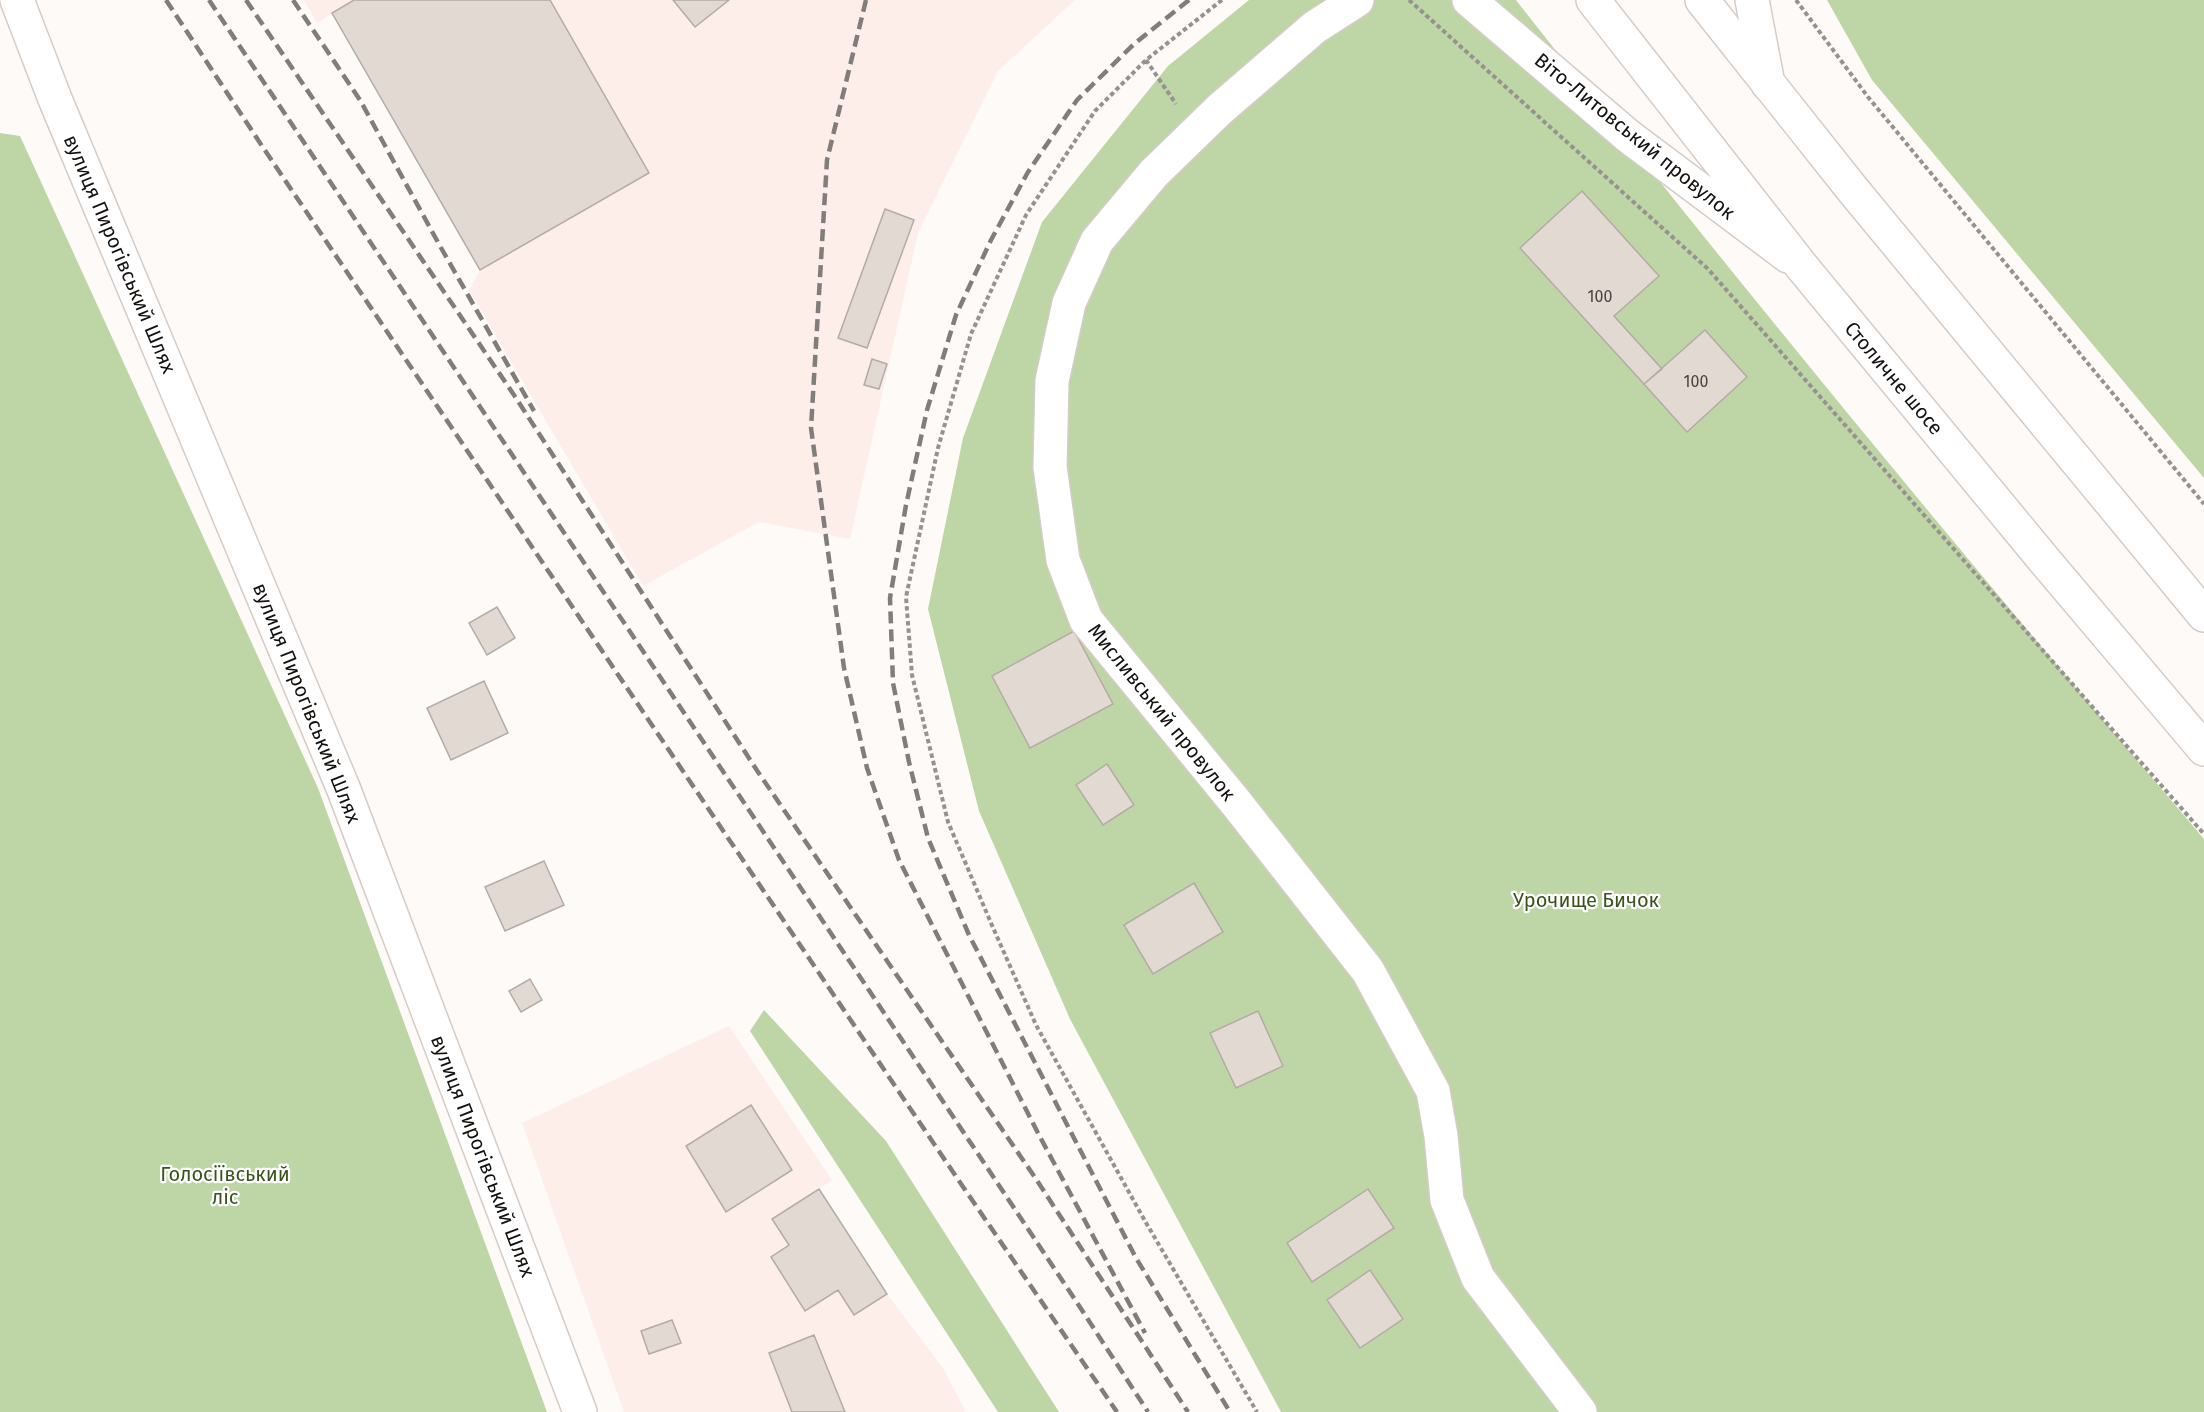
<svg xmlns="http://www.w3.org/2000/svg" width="2204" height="1412" viewBox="0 0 2204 1412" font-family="'Fira Sans',sans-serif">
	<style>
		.industrial { fill: #fdeee9 }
		.green { fill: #bed5a6 }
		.building { fill: #e2d9d3; stroke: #b4aba5; stroke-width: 1.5 }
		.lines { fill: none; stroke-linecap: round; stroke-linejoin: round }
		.street-casing { stroke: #d5ccc6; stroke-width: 36 }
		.secondary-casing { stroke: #d5ccc6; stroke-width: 36 }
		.highway-casing { stroke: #d5ccc6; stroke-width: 36 }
		.path { stroke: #969290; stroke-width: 4; stroke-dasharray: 4.5 3; stroke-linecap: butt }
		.street { stroke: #fff; stroke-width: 33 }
		.secondary { stroke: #fff; stroke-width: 33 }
		.highway { stroke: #fff; stroke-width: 33 }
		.rail { stroke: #807d7b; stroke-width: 4.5; stroke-dasharray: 12 6; stroke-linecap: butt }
		.labels { text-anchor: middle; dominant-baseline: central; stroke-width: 4.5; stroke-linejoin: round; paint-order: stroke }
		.number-label { font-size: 16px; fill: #484340 }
		.street-label { font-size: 20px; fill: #14110f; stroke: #fff }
		.park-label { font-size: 20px; fill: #3b521d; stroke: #fff }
	</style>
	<rect width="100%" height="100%" fill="#fefaf8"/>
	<!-- industrial -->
	<path class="industrial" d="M304,0H1075L998,71L918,233L850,539L759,522L643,586L469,290L480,270L332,13L317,23Z
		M729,1026L832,1180L819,1189L887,1294L943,1368L966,1412H624L522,1123Z"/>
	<!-- green -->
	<path class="green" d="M1249,0H1516C1739,285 1970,564 2204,839V1412H1281L1070,1019L979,811L928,609L963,438L1042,222L1168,66Z
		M1827,0H2204V478L1872,80Z
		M0,133L20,136L318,788L547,1412H0Z
		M764,1010L886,1141L1059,1412H998L750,1031Z"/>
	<!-- building -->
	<path class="building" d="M354,0H550L649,173L480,270L332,13Z
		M673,0H729L695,27Z
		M1582,191L1659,276L1614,316L1662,369L1644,384L1520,248Z
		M885,209L914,220L867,348L838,338Z
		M1705,330L1747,377L1687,432L1644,384Z
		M872,359L887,364L879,389L864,385Z
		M497,607L515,638L487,655L469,623Z
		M1074,631L1113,704L1030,748L992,676Z
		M484,681L508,733L451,760L427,708Z
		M1107,764L1134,805L1103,825L1076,785Z
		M544,861L564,905L505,931L485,887Z
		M1194,883L1223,932L1153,974L1124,925Z
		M530,979L542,1000L521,1012L509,991Z
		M1258,1011L1283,1066L1236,1088L1210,1033Z
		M751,1105L792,1170L726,1212L686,1146Z
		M819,1189L887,1294L854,1315L838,1290L805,1311L771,1257L789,1245L772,1219Z
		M1368,1189L1394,1228L1312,1282L1287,1243Z
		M1370,1270L1403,1319L1360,1348L1327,1300Z
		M672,1320L681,1343L649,1354L641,1331Z
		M814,1335L845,1412H792L769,1353Z"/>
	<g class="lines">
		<!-- street casing -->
		<g class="street-casing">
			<path id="street" d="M1357,0L1315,27L1220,109L1154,173L1097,241L1069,303L1052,381L1050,467L1063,560L1086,620L1237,804L1368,971L1433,1091L1441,1136L1447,1200L1478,1278L1580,1412
				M1469,0L1628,136L1788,256
				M1752,0L1768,84"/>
		</g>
		<!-- secondary casing -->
		<g class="secondary-casing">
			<path id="secondary" d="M17,0L55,99L344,790L580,1412"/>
		</g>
		<!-- highway casing -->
		<g class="highway-casing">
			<path id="highway" d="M1593,0L1803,268L2045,561L2204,749
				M1702,0L1853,190L2204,615"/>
		</g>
		<!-- path -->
		<path class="path" d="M1222,0L1146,60L1095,111L1026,215L971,334L938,448L906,597L912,675L948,822L991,923L1036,1025L1145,1221L1257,1412
			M1409,0L1708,269L2204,834
			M1796,0L1868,97L2204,504
			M1146,60L1176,104"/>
		<!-- street -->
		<use href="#street" class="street"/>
		<!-- secondary -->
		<use href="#secondary" class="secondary"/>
		<!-- highway -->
		<use href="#highway" class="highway"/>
		<!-- rail -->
		<path class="rail" d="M166,0L262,146L957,1178L1117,1412
			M209,0L1076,1301L1148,1412
			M246,0L514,395L758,772L1036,1179L1188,1412
			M293,0L360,100L440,246L534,411
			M866,0L827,160L811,428L844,668L867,768L899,860L1039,1135L1145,1333
			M1189,0L1134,44L1077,100L1028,172L991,240L956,315L927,410L906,505L890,598L893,683L909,762L928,838L969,935L1136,1258L1230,1412"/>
	</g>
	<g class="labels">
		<!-- number labels -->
		<g class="number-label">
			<text x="1600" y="296">100</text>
			<text x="1696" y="381">100</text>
		</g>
		<!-- street labels -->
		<g class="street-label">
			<text transform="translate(1635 136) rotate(39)">Віто-Литовський провулок</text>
			<text transform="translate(120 254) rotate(67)">вулиця Пирогівський Шлях</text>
			<text transform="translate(1894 378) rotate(50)">Столичне шосе</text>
			<text transform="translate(307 703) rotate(68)">вулиця Пирогівський Шлях</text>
			<text transform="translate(1162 712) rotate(51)">Мисливський провулок</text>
			<text transform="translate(483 1156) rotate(69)">вулиця Пирогівський Шлях</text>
		</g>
		<!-- park labels -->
		<g class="park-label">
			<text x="1586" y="900">Урочище Бичок</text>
			<text x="225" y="1174">Голосіївський<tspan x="225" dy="23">ліс</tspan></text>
		</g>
	</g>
</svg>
